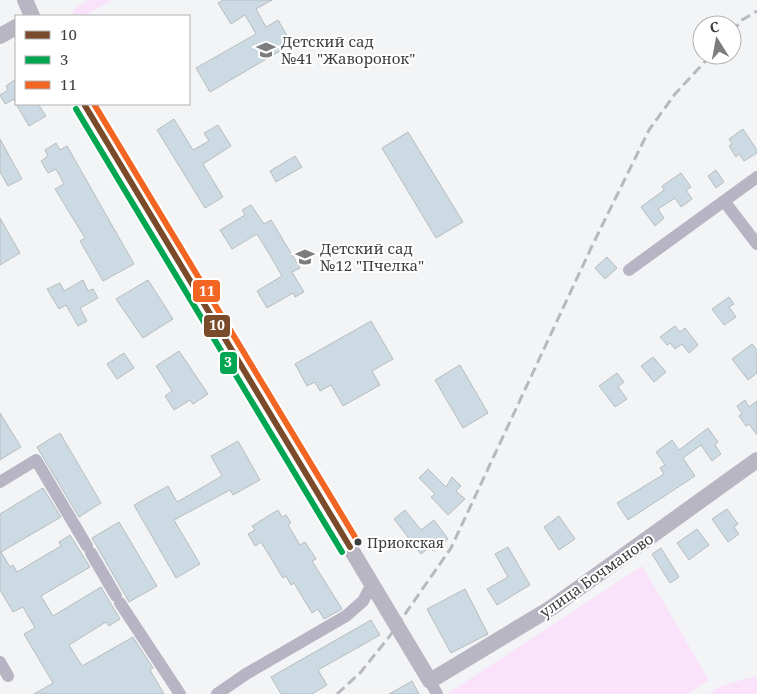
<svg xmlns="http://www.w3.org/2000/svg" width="757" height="694" viewBox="0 0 757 694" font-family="'Noto Serif',serif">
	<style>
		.green { fill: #f9e2fa }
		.building { fill: #cbdae3; stroke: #babcbe }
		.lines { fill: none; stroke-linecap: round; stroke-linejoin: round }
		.minor { stroke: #b7b4c3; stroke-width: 12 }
		.major { stroke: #b9b6c4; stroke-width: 16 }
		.rail { stroke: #b8b8bf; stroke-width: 3; stroke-dasharray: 10 5; stroke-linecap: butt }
		.bus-1-casing { stroke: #fff; stroke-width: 10 }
		.bus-2-casing { stroke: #fff; stroke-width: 10 }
		.bus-3-casing { stroke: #fff; stroke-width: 10 }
		.bus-1 { stroke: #7a4b2a; stroke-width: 6 }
		.bus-2 { stroke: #00a651; stroke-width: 6 }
		.bus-3 { stroke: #f26522; stroke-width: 6 }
		.bus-dot { fill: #3c3d3e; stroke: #fff; stroke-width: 2 }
		.labels { text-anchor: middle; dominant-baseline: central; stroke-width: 4; stroke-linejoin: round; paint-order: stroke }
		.bus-label { font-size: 14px; fill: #3c3d3e; stroke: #fff; text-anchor: start }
		.poi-label { font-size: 15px; fill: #3c3d3e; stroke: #fff; text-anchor: start }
		.street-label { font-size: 15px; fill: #3c3d3e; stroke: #fff }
		.line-badge { stroke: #fff; stroke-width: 2 }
		.badge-label { font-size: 14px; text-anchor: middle; font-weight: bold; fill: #fff }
	</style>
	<rect width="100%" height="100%" fill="#f2f4f6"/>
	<!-- green -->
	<path class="green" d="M89,0H113L83,16H71L75,8Z
		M642,566L709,680L687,694H447Z
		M757,676V694H709L720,686Z"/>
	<!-- building -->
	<path class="building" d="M223,0H272L256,9L266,27L278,20L292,44L210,92L196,68L256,34L245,15L231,24L218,3Z
		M16,79V104L14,99L5,104L0,95L8,90L6,86Z
		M16,104H38L46,116L29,126Z
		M174,119L193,150L209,141L204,133L218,125L231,146L203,164L223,197L205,208L157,130Z
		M743,129L757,150V153L744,161L739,154L736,157L729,146L732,144L729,139Z
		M408,132L463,222L436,238L382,148Z
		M0,139L22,179L8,186L0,172Z
		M56,143L60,150L67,146L134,264L103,281L80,241L85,238L55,189L64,184L56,169L48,173L41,161L48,156L45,150Z
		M295,156L302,167L276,182L270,171Z
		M716,170L724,182L716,188L708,176Z
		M681,173L691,187L686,190L692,199L681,207L675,198L658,209L664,218L655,226L641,207L664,190L662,186Z
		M251,205L264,224L271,220L300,268L292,272L304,292L295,297L293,293L267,308L257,291L282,276L268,252L257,234L232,249L220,230L245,215L242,210Z
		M0,218L20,253L0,265Z
		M607,257L617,268L605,279L595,268Z
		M83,280L88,291L93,289L98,298L80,308L87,321L78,326L66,305L59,309L47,289L60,283L64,291Z
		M148,280L173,319L143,338L116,299Z
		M729,297L734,304L729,307L736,317L724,325L712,309Z
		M371,321L393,359L372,371L380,385L343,406L331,385L320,391L315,382L307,386L295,364Z
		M675,326L680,332L685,328L698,345L689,353L682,344L675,349L670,343L667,345L660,337Z
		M752,344L757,350V373L748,380L732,359Z
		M179,351L208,394L193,404L190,400L174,410L165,396L172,391L156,366Z
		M124,353L134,368L117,379L107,364Z
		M653,357L666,372L654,382L641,366Z
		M460,365L488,413L463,428L435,380Z
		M617,373L624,382L618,387L627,399L615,407L599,386Z
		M745,400L749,407L757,401V435L749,424L746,426L739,416L742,414L737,406Z
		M0,413L21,447L0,460Z
		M708,428L718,442L715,445L721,454L712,461L701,445L683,458L695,476L628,520L617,503L664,474L660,468L665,465L656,452L672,440L679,450Z
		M60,433L101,503L79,517L37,447Z
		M238,441L260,480L233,495L230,490L174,520L200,564L176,578L134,505L168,486L177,502L222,476L211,456Z
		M428,469L446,487L452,477L461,486L456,491L465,499L448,515L431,497L435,494L419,478Z
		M43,488L61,517L1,552L10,567L13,565L17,572L61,546L59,542L70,535L90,567L41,596L53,616L101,587L120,619L109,626L106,622L69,645L82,666L133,637L153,668L150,670L164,694H34L53,683L24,634L35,628L23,607L13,612L0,590V514Z
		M727,509L738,524L734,527L739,534L728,542L712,519Z
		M278,510L282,517L286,515L291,523L288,525L300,545L305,542L316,559L312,561L342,609L324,619L318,609L312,613L294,583L291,585L286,576L283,578L261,542L255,546L248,534L255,530L252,526Z
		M405,510L421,530L434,520L448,539L433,551L430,547L421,554L394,519Z
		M559,516L575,539L559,550L544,527Z
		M119,522L157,586L129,602L92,538Z
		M697,529L709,545L689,560L677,543Z
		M508,547L530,585L497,605L487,589L508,577L495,554Z
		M661,548L679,577L670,583L652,554Z
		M465,589L488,634L451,653L427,609Z
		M371,620L380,635L318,670L327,685L312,694H281L271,677Z
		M412,681L419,694H389Z"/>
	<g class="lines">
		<!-- minor -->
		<path class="minor" d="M724,201L757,244
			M629,270L757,177
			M0,482L36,460L87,546
			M91,553L116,596
			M120,603L180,694
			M0,662L8,676
			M430,681L437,694
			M217,694L246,674L346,616L363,601L372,584"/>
		<!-- major -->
		<path class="major" d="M25,0L32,16
			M0,36L16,27
			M84,104L430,681L551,608L757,460"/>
		<!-- rail -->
		<path class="rail" d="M732,32L742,20L757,11
			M337,694L360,673L389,637L451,548L592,246L649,130L675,94L711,55"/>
		<!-- bus-1 casing -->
		<g class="bus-1-casing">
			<path id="bus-1" d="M84,104L350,547"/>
		</g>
		<!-- bus-2 casing -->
		<g class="bus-2-casing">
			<path id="bus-2" d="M76,109L342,552"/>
		</g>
		<!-- bus-3 casing -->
		<g class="bus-3-casing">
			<path id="bus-3" d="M94,104L358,542"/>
		</g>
		<!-- bus-1 -->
		<use href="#bus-1" class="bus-1"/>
		<!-- bus-2 -->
		<use href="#bus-2" class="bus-2"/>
		<!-- bus-3 -->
		<use href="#bus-3" class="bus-3"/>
	</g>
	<!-- icons -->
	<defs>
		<g id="school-bare" transform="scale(1.5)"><path d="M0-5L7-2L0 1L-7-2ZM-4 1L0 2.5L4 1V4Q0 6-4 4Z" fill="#7c7d7e" stroke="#fff" stroke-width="2.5" paint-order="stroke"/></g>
	</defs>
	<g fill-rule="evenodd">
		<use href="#school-bare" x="266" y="50"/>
		<use href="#school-bare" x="305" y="257"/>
	</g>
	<!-- markers -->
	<circle class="bus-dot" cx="358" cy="542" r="4.5"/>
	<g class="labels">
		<!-- bus labels -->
		<g class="bus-label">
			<text x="367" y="542">Приокская</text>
		</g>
		<!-- poi labels -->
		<g class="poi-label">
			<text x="281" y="41">Детский сад<tspan x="281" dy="17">№41 "Жаворонок"</tspan></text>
			<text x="320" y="248">Детский сад<tspan x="320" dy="17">№12 "Пчелка"</tspan></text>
		</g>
		<!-- street labels -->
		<g class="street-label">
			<text transform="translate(596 575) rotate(-35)">улица Бочманово</text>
		</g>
	</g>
	<g class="line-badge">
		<rect x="192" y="279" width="29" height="24" rx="5" fill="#f26522"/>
		<rect x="203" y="314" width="28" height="24" rx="5" fill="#7a4b2a"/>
		<rect x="219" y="351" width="19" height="24" rx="5" fill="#00a651"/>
	</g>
	<g class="badge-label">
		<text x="207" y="296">11</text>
		<text x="217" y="330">10</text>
		<text x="228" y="367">3</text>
	</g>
	<!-- legend -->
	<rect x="15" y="15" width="175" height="90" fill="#ffffff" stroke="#b1b1b2"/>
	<rect x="25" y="31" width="25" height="8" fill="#7a4b2a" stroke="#b1b1b2"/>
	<text x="60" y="40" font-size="15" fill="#3c3d3e">10</text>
	<rect x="25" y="56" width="25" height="8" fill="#00a651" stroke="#b1b1b2"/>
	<text x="60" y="65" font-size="15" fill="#3c3d3e">3</text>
	<rect x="25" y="81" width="25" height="8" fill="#f26522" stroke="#b1b1b2"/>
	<text x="60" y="90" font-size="15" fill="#3c3d3e">11</text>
	<!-- north arrow -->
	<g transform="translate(717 40) rotate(349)"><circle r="24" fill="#ffffff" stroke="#b1b1b2"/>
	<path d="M0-4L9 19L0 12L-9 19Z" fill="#7c7d7e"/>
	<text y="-8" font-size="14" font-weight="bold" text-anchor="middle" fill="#3c3d3e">С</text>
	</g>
</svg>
